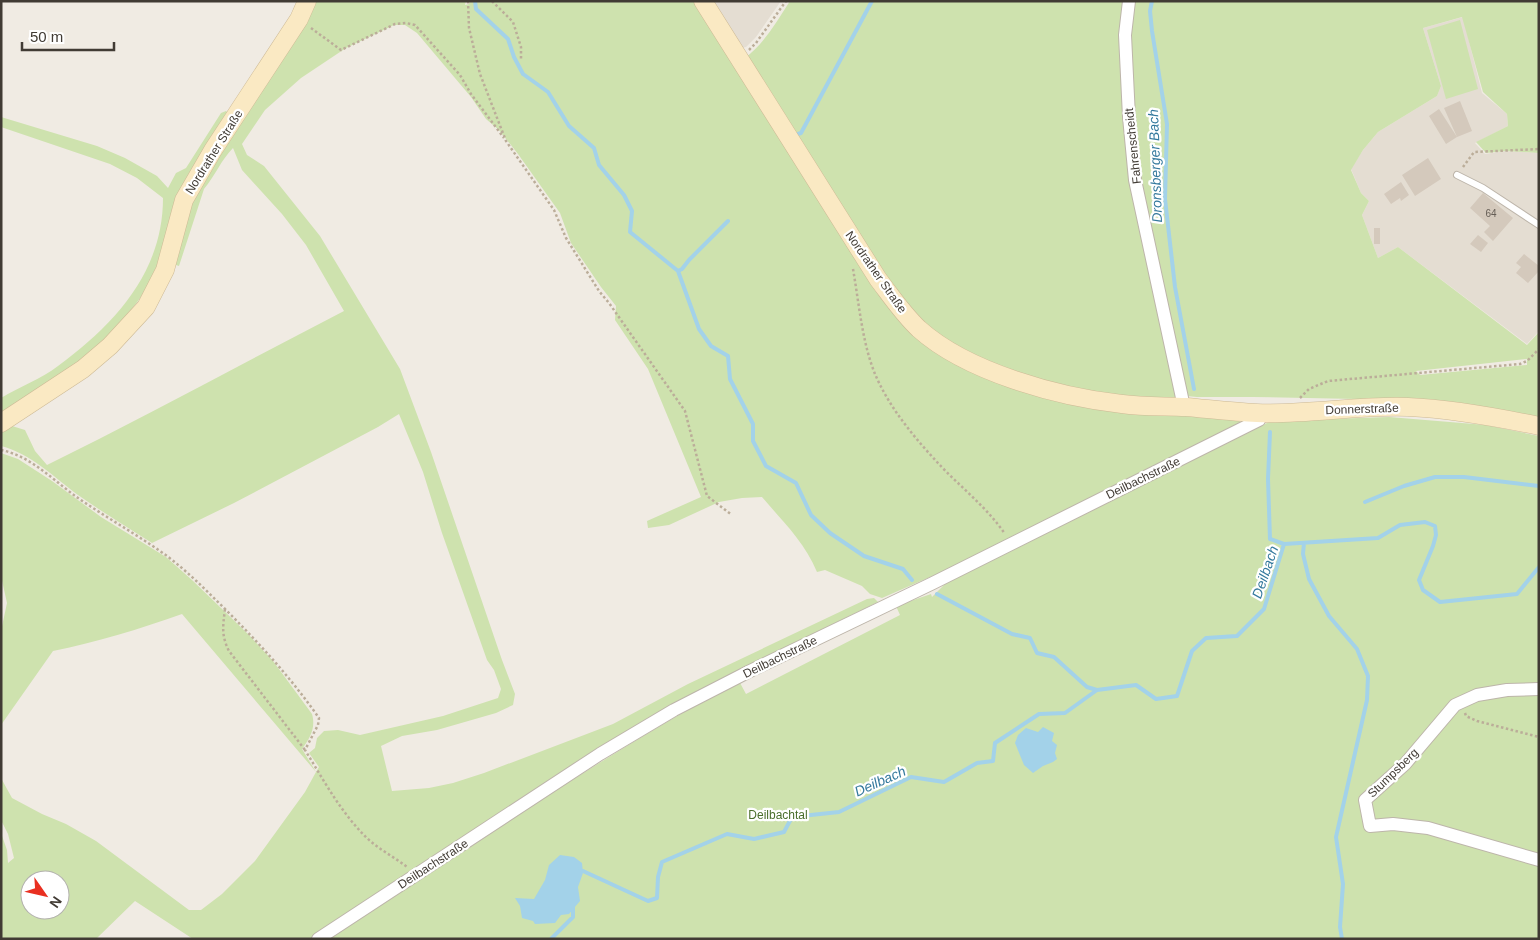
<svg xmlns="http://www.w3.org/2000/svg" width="1540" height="940" viewBox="0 0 1540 940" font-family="Arial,sans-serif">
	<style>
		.residential { fill: #e4ddd2 }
		.green { fill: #cee2ae; fill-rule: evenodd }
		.water { fill: #a3d2e9 }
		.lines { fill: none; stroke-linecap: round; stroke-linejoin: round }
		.stream { stroke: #a3d2e9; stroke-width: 4 }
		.building { fill: #d4c9bc }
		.service-casing { stroke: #bdb5aa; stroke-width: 8 }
		.minor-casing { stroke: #bdb5aa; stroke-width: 14 }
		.secondary-casing { stroke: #cdba96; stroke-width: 19 }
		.path { stroke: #bbad99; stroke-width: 2.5; stroke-dasharray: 2.5 2.5; stroke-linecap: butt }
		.service { stroke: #fff; stroke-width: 6 }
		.minor { stroke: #fff; stroke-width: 12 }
		.secondary { stroke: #fae9c3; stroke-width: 18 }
		.labels { text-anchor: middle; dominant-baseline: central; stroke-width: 4.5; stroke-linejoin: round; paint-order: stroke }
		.number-label { font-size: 10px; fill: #665e56 }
		.street-label { font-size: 12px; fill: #413b34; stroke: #fff }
		.park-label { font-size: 12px; fill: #4a6e2c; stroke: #fff }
		.water-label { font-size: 14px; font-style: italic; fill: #34799d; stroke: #fff }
	</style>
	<rect width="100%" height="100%" fill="#f0ebe3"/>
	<!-- residential -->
	<path class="residential" d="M709,1H781L756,37L746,47L741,48Z
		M1463,17L1482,93L1507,114L1508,126L1475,143L1485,154L1506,151L1539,153V331L1527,344L1398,247L1378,258L1362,215L1369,201L1361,193L1351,169L1363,150L1378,132L1437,96L1441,86L1423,28Z"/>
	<!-- green -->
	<path class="green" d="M314,1H466L465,5L469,4L470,1H696L899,315L998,378L1240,420L1239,425L969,560L882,598L870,594L862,586L825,570L817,572C804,541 783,522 762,497L742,498L719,502L669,525L648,528L647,521L701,497L648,369L615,320L616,306L601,287L571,243L560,213L518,154L499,130L486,119L471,97L417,33L405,25H394L346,48L301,78L265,110L242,144L247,155L264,166L320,236L400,369L431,452L502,660L515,694L513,705L496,713L437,730L402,736L381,746L392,791L429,788L453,783L484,773L613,724L688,684L867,599L874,598L878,602L745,667L408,875L309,939H193L135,901L96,939H1V833L7,850L8,863L14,858L8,834L1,820V778L12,798L42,814L66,824L96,841L189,910H201L222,894L255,861L305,792L316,772L182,614C140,629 97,642 53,651L1,725V631L7,603L1,576V453L18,459L52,481L101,517L166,557L192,580L249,635L273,661L312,714C316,728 310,738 302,749L316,772L319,767L309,753L315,748L317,738L324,731L338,730L360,735L443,716L498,698L501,689L494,670L487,660L442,533L423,472L399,414L378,427L234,503L152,543C127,527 102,512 78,495C55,478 30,453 1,446V431L12,426L25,430L35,451L47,465C147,416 245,362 344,311L306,245L282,214L242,170L233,148C221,160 215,176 204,189L179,266L173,264L192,201ZM30,880H60V910H30Z
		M790,1H1125V120L1173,375L1176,402L1092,393L1034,378L968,353L922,323L884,277L745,58C764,44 777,21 790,1Z
		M1132,1H1539V153L1506,151L1486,153L1476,142L1508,126L1507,114L1483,92L1462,17L1423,28L1441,86L1437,96L1378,132L1363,150L1351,170L1361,193L1369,201L1362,215L1378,258L1398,247L1527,345L1539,332V419L1407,400L1253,397H1197L1187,396L1140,181L1129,34ZM1527,359V365L1420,375L1416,371Z
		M1460,20L1478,89L1446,99L1427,30Z
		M226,111L229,114L160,266C142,300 110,340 79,363C54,381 27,397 1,414V398C19,387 41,379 58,366C115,324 163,272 163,198L137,178L110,164L1,127V117L97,146L125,158L157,176L168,188L176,173L186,168L221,113Z
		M1389,417L1486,425L1539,436V939H329C464,850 597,759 739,681L746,694L900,615L896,606L931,594L932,597L948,581L1271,421Z"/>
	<!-- water -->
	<path class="water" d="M1043,727L1054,733L1052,741L1057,745L1055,753L1057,759L1053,762L1043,766L1033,773L1024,765L1015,743L1018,735L1026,728L1038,732Z
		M560,855L574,857L582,863L583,873L578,887L580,901L569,914L561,915L555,923L535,924L533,921L522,918L520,906L515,898L534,899L545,880L549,865Z"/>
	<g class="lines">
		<!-- stream -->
		<path class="stream" d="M475,1L476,9L508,39L514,57L523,74L548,92L569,126L594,148L599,165L624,195L632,211L630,232L678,271L699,329L711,346L728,356L730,379L753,424V441L766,466L796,483L811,515L830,533L864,556L903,569L912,580
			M1152,1L1150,11L1152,31L1167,124L1165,199L1175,287L1194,389
			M795,135L801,133L872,1
			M678,271L682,269L689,260L728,221
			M1270,432L1268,479L1270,539L1284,544
			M1365,502L1404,486L1435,477H1464L1539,486
			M1304,543L1303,554L1309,579L1329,616L1357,649L1368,676L1367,700L1336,837L1343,884L1340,927L1342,939
			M937,594L1012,634L1030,638L1037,653L1054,657L1087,687L1097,690
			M579,871H583L648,901L657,898L658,877L662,862L727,834L754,839L784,832L792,817L839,812L911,777L944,782L977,763L993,761L995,743L1039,714L1065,713L1097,690L1136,685L1156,699L1177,696L1192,651L1206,638L1237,636L1264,609L1284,544L1378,538L1400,525L1425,522L1435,526L1436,535L1433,546L1419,580L1423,590L1440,602L1517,594L1539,567
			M551,939L573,917V905"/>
	</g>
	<!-- building -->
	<path class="building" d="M1460,101L1472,131L1457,137L1444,108Z
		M1439,109L1457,137L1446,144L1429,116Z
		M1428,158L1441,179L1415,196L1402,175Z
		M1401,182L1409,195L1401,201L1400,198L1391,204L1384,194Z
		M1483,193L1513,218L1493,241L1484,232L1490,226L1470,208Z
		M1374,228H1380V244H1374Z
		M1478,235L1488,243L1481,252L1470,244Z
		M1524,254L1539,266V271L1528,283L1516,273L1521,267L1516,263Z"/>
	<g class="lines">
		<!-- service casing -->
		<g class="service-casing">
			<path id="service" d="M1457,175L1483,188L1539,225"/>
		</g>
		<!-- minor casing -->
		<g class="minor-casing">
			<path id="minor" d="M1129,1L1125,35L1129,117L1135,180L1184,407
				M1539,689L1507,690L1477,695L1455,705L1405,764L1365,800L1370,826L1393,824L1428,828L1539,860
				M318,939L600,754L674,710L748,672L933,583L1259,420L1258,413"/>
		</g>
		<!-- secondary casing -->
		<g class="secondary-casing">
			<path id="secondary" d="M703,1L878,279C891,296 903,314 919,329C967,372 1058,397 1122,404C1143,407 1164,406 1186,407C1209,409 1233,412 1257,413C1307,415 1358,405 1408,407C1452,409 1496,417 1539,426
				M1,423L83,369L110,346L146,307L165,270L184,200L213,150L299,19L307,1"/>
		</g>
		<!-- path -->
		<path class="path" d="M468,1L469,28L480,74L506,141L554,210L566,238L599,291L609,303L685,411L707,496L732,515
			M492,1L513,22L521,47V61
			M311,28L341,50L395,24L406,23L415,25L460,75L471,94L504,138
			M749,50L756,43L786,1
			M1463,167L1474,152L1539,149
			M853,269C859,303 862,342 875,374C889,407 913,436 937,462C959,486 986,506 1005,534
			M1300,398L1309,389L1328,381L1520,364L1527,361L1539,349
			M1,450C31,456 54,481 78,498C107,518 138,535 167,556C188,572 206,590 225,609C260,644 291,678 319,718L318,725L305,750C323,779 340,811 364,835C376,848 393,856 407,867
			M225,609C223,626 221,635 229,651L305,750
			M1465,713L1466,716L1477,721L1539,737"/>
		<!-- service -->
		<use href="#service" class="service"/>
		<!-- minor -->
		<use href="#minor" class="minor"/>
		<!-- secondary -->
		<use href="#secondary" class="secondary"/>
	</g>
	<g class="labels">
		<!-- number labels -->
		<g class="number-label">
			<text x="1491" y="213">64</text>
		</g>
		<!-- street labels -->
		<g class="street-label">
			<text transform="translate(1133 146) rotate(-96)">Fahrenscheidt</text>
			<text transform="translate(214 152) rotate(-58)">Nordrather Straße</text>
			<text transform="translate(876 272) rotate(55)">Nordrather Straße</text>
			<text transform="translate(1362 409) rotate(-2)">Donnerstraße</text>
			<text transform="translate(1143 478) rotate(-26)">Deilbachstraße</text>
			<text transform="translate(780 657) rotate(-26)">Deilbachstraße</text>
			<text transform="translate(1393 773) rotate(-44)">Stumpsberg</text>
			<text transform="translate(433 864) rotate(-33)">Deilbachstraße</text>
		</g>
		<!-- park labels -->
		<g class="park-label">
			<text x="778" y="815">Deilbachtal</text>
		</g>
		<!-- water labels -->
		<g class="water-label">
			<text transform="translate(1155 166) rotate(-92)">Dronsberger Bach</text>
			<text transform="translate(1265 572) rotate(-71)">Deilbach</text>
			<text transform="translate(880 781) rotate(-24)">Deilbach</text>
		</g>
	</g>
	<!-- border -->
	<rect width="1540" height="940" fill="none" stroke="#413b34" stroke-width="5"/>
	<!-- north arrow -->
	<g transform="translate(45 895) rotate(124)"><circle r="24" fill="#ffffff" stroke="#b3b1ae"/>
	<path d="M0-4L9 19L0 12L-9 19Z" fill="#e93021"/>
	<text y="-8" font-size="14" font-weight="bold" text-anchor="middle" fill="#413b34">N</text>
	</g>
	<!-- scale -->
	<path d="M22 42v8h92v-8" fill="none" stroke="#413b34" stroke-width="2.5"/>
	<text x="30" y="42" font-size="15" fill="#413b34" stroke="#ffffff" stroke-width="4" paint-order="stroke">50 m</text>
</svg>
